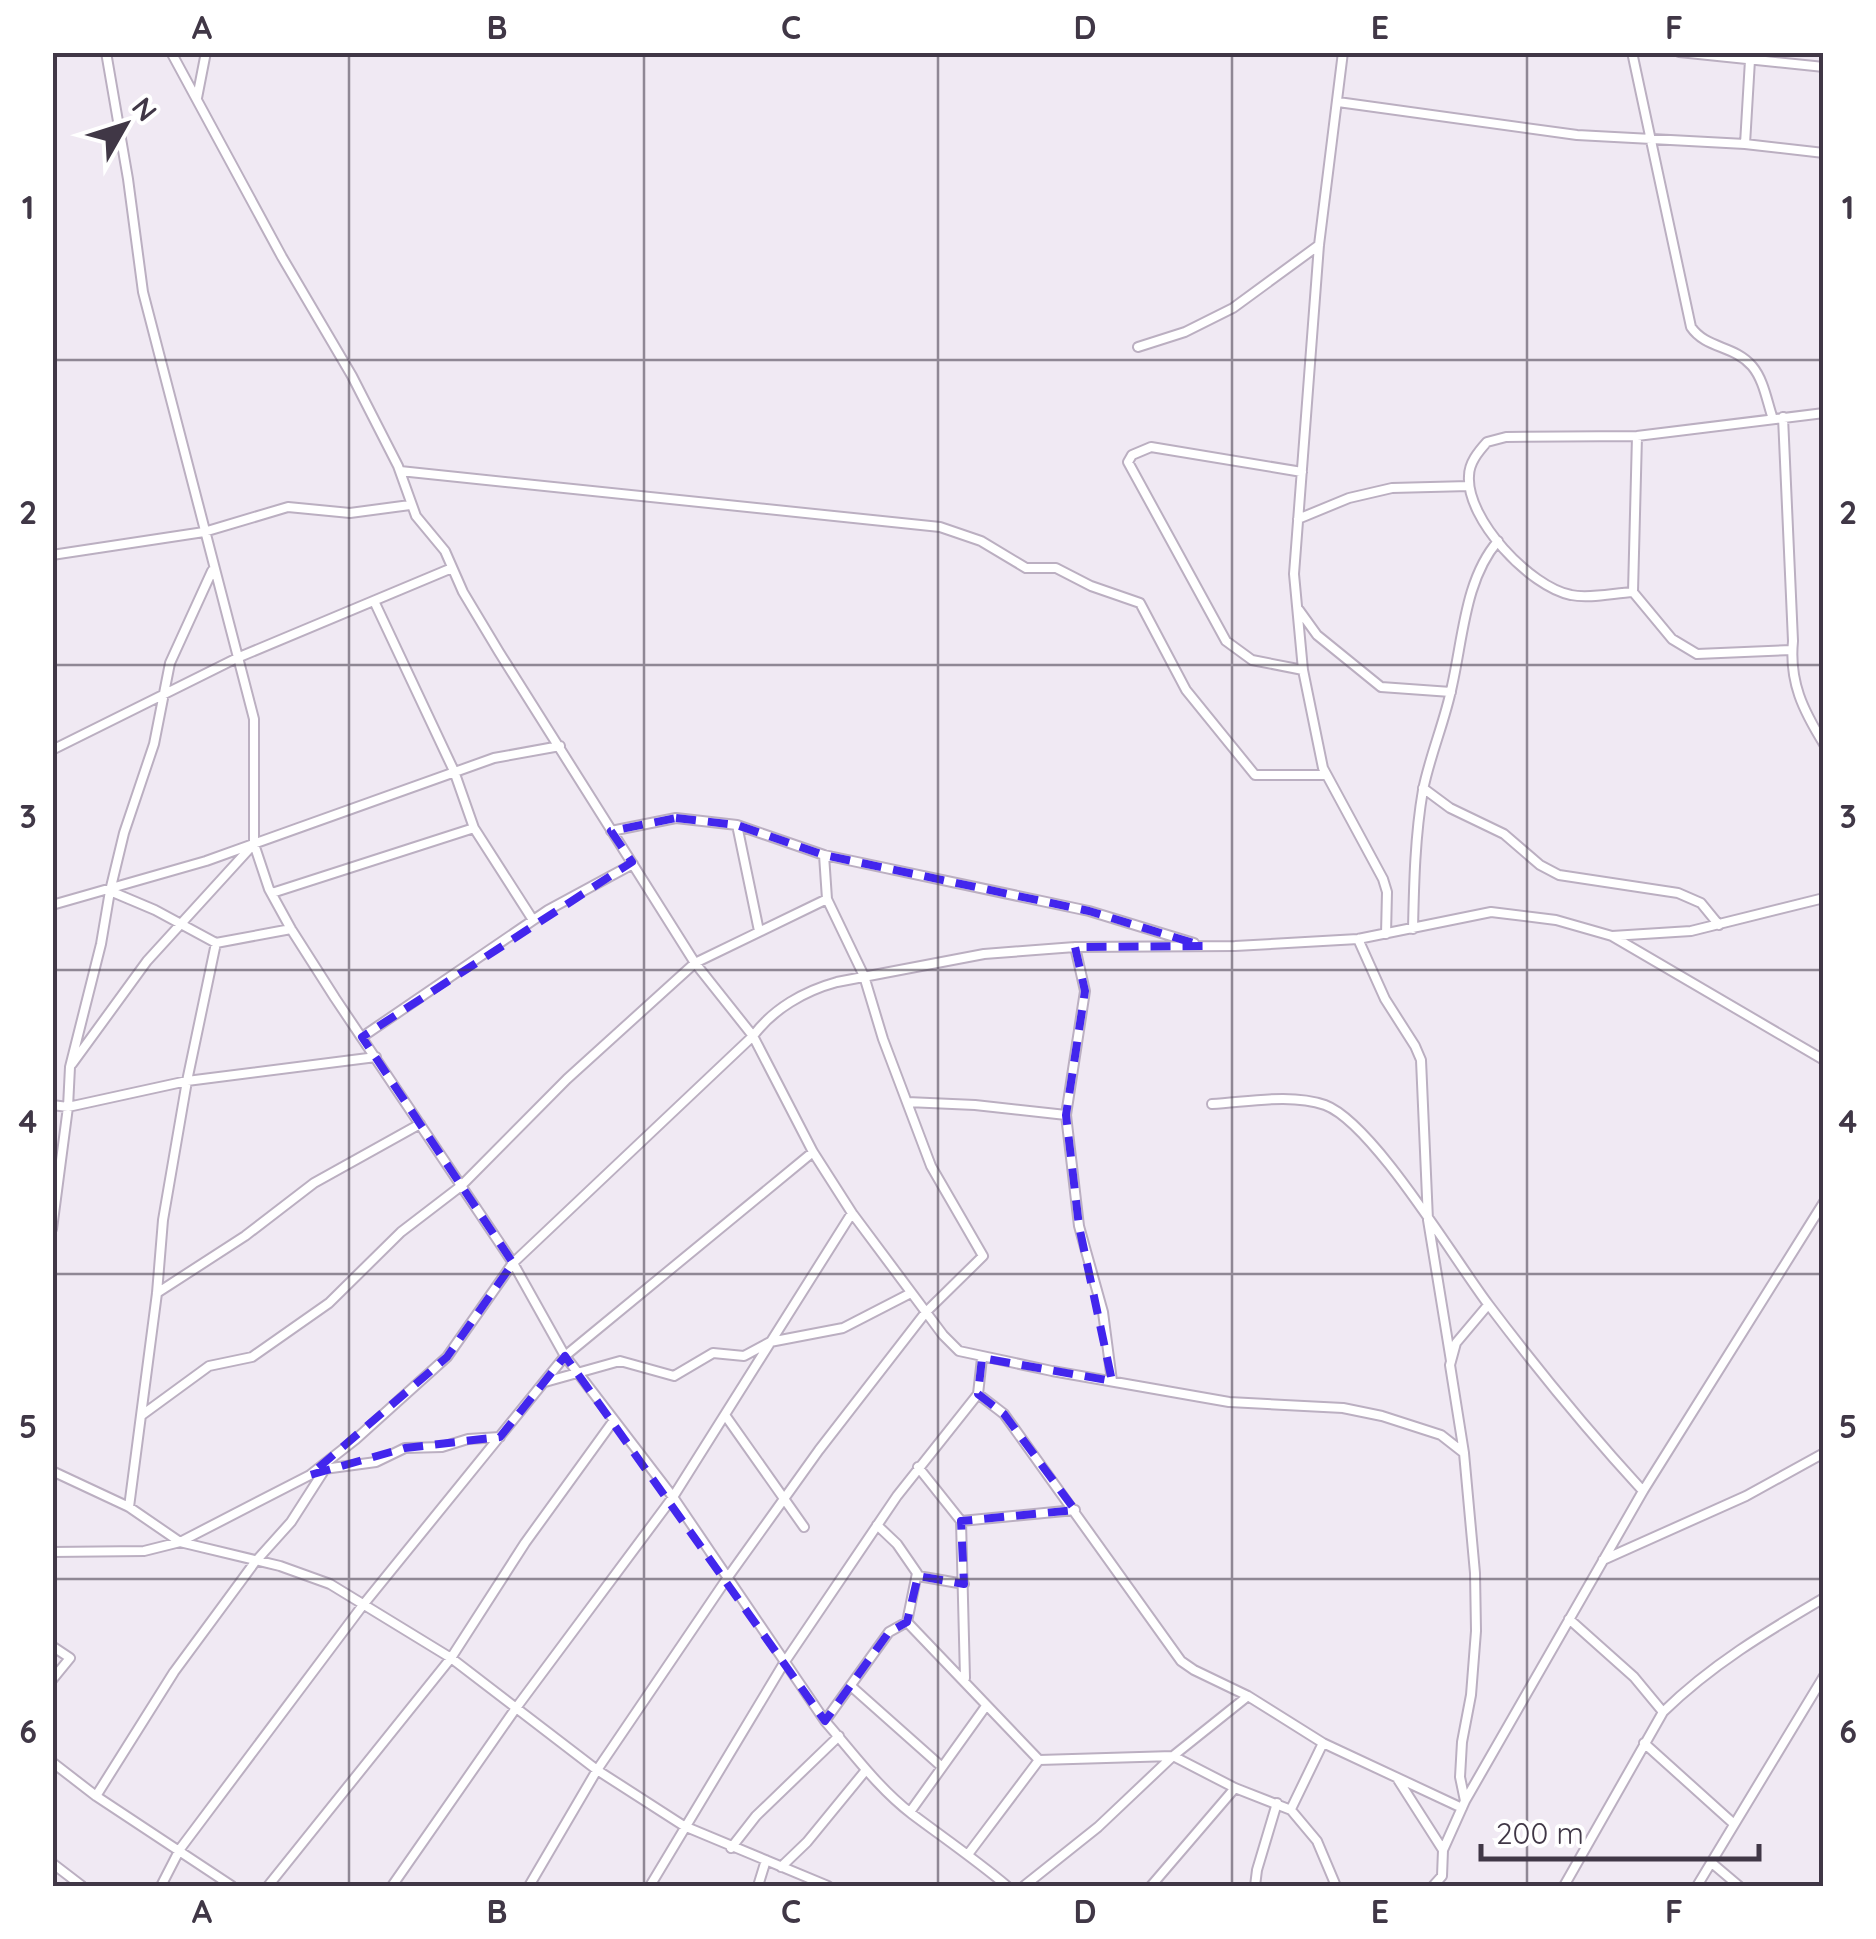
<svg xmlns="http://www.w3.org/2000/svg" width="1876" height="1939" viewBox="0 0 1876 1939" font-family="Quicksand,sans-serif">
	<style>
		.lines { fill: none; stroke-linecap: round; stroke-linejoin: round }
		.street-casing { stroke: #bbafc1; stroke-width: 12 }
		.street { stroke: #fff; stroke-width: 8 }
		.marked { fill: none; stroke: #4226ed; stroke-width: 8; stroke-dasharray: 20 12; stroke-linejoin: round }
		.grid { fill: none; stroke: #403746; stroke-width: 2.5; stroke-opacity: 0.55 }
		.neatline { fill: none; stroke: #403746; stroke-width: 4 }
		.grid-label { font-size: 32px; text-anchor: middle; font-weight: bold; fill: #403746 }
	</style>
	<rect width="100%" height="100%" fill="#f0e9f3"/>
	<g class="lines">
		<!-- street casing -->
		<g class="street-casing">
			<path id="street" d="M106,52L128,179L143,292L254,719V844L269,889L291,929L335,998L513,1263L565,1356L673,1497L825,1721C853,1753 878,1788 912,1814C944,1838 976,1860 1007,1886
				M171,52L282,257L352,376L398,466L416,516L445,551L463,592L499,652L695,963L753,1036L813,1152L852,1213L943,1335L959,1351L1052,1371L1229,1402L1343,1408L1382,1416L1441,1435L1464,1453L1475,1573L1476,1631L1471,1695L1462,1742L1460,1777L1465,1801L1443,1850L1442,1876L1433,1886
				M1343,52L1319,245L1294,574L1303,670L1323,768L1383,879L1387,892L1386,934
				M1632,52L1691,327C1706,349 1734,345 1752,366C1764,380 1767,402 1773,419
				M1679,52L1824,67
				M197,98L206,52
				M1338,102L1577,135L1745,144L1824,153
				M1745,144L1750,60
				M1138,347L1185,332L1233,308L1319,245
				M1783,417L1793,641C1789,682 1803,710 1824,744
				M1637,436L1633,592L1672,639L1697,654L1792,650
				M400,471L940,527L981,541L1026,568H1056L1091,586L1140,603L1186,690L1255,775H1326
				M1302,472L1151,447L1132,455L1128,462L1226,641L1252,660L1303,670
				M1298,519L1349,498L1392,488L1469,486
				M52,555L204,532L288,507L350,513L410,505
				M1633,592C1614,593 1589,599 1571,595C1530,587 1466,519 1469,476C1469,463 1478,452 1487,442L1506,437L1637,436L1824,413
				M374,601L454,771L474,828
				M1299,610L1317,635L1381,687L1451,692
				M52,750L237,658L452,568
				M1423,788L1450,808L1504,834L1540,865L1559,875L1678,893L1701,903L1719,925
				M737,825L759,931
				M611,831L676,818L737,825L824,855L1089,911L1194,943
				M110,891L155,910L216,943L291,929
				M272,893L474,828L533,920
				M52,905L206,861L494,758L560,746
				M1413,929C1414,883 1415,836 1423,790C1430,755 1445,721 1452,686C1463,638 1465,579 1498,541
				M1612,936L1691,931L1824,898
				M1358,939L1385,999L1415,1046L1421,1060L1428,1220L1451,1361
				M1075,947L1085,991L1066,1115L1079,1226L1103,1312L1112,1381
				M362,1037L548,910L633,864
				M72,1064L147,961L251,847
				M907,1102L975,1105L1066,1115
				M1212,1104C1248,1102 1291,1093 1325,1105C1373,1123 1454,1259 1488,1304C1537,1369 1588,1431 1643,1491
				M52,1105L68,1107L187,1081L376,1057
				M52,1229L68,1107L70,1067L101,944L110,891L124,833L154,744L170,663L212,571
				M157,1293L245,1236L314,1183L420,1124
				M545,1382L620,1361L674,1376L713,1353L744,1356L770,1342L843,1328L911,1293
				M978,1394L1004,1414L1181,1661L1194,1670L1248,1696L1323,1743L1462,1808
				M142,1415L209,1366L252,1357L329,1303L401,1232L461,1186L567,1079L695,963L827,899
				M725,1415L804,1527
				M1464,1453L1450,1365L1456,1343L1488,1305
				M918,1467L961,1521L965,1678
				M324,1469L376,1462L405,1448L442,1447L468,1439L500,1437
				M52,1471L129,1507L180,1542L280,1566L330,1584L451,1658L597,1770L684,1826L828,1886
				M129,1507L157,1293L163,1220L187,1081L216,943
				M961,1521L1075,1510
				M52,1552L144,1551L180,1542L310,1475L356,1439L447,1357L513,1263L753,1036C773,1009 804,991 837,982L984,954L1075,947L1235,946L1358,939L1491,912L1556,920L1612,936L1824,1060
				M1603,1560L1746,1496L1824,1453
				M918,1576L964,1584
				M1569,1619L1634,1677L1663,1712
				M907,1622L1039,1760L1173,1756L1235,1788L1291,1810L1317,1841L1336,1886
				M52,1646L70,1658L52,1680
				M852,1687L942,1767
				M825,1721L889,1632L907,1622L917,1573L897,1544L877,1525
				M1644,1743L1734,1824
				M52,1762L96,1796L232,1886
				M1397,1778L1443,1850
				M96,1796L174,1672L255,1562L291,1522L325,1469
				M1465,1801L1643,1491L1824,1202
				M1291,1809L1323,1743
				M910,1812L986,1706
				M731,1848L756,1816L839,1736
				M969,1853L1039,1760
				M52,1863L82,1886
				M1713,1864L1739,1886
				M781,1867L807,1842L866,1770
				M161,1886L180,1849L363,1605L565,1356L813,1152
				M268,1886L451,1658L525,1543L614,1420
				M392,1886L516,1708L673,1497L852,1213
				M529,1886L597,1770L728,1577L819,1450L926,1312L983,1256L931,1166L883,1039L864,976L827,899L824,855
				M650,1886L784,1663L897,1496L978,1394L982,1358
				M758,1886L766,1860
				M1024,1886L1098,1827L1173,1756L1248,1696
				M1151,1886L1235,1788
				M1255,1886L1257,1870L1277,1803
				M1564,1886L1663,1712C1711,1665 1766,1632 1824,1598
				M1697,1886L1824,1676"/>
		</g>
		<!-- street -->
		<use href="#street" class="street"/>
	</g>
	<!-- marked area -->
	<path class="marked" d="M676,818L737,825L824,855L1089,911L1203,946L1075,947L1085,991L1066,1115L1079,1226L1112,1381L982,1358L978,1394L1004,1414L1075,1510L961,1521L964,1584L918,1576L907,1622L889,1632L825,1721L565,1356L500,1437L405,1448L310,1475L447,1357L513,1263L362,1037L632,862L611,831Z"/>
	<!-- grid -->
	<path class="grid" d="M349,52V1886M644,52V1886M938,52V1886M1232,52V1886M1527,52V1886M52,360H1824M52,665H1824M52,970H1824M52,1274H1824M52,1579H1824"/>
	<!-- border -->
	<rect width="1876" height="1939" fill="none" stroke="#ffffff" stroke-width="110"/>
	<!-- north arrow -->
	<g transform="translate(125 125) rotate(51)" stroke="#ffffff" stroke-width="8" paint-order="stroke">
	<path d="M0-8L18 38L0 25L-18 38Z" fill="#403746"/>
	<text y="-15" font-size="28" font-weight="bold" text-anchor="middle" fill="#403746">N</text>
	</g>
	<!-- scale -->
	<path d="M1481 1844v15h278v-15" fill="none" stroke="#403746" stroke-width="5"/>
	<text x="1496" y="1844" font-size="30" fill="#403746" stroke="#ffffff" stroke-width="8" paint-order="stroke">200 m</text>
	<rect x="55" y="55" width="1766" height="1829" class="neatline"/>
	<g class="grid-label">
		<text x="202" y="39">A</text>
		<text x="497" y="39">B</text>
		<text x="791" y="39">C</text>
		<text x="1085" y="39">D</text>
		<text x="1380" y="39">E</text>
		<text x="1674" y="39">F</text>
		<text x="28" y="219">1</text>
		<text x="1848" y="219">1</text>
		<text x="28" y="524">2</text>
		<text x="1848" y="524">2</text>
		<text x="28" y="828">3</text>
		<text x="1848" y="828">3</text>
		<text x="28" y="1133">4</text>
		<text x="1848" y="1133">4</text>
		<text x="28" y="1438">5</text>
		<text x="1848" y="1438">5</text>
		<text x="28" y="1743">6</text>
		<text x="1848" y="1743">6</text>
		<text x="202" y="1923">A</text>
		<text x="497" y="1923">B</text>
		<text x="791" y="1923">C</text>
		<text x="1085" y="1923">D</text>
		<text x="1380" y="1923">E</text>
		<text x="1674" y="1923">F</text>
	</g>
</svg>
